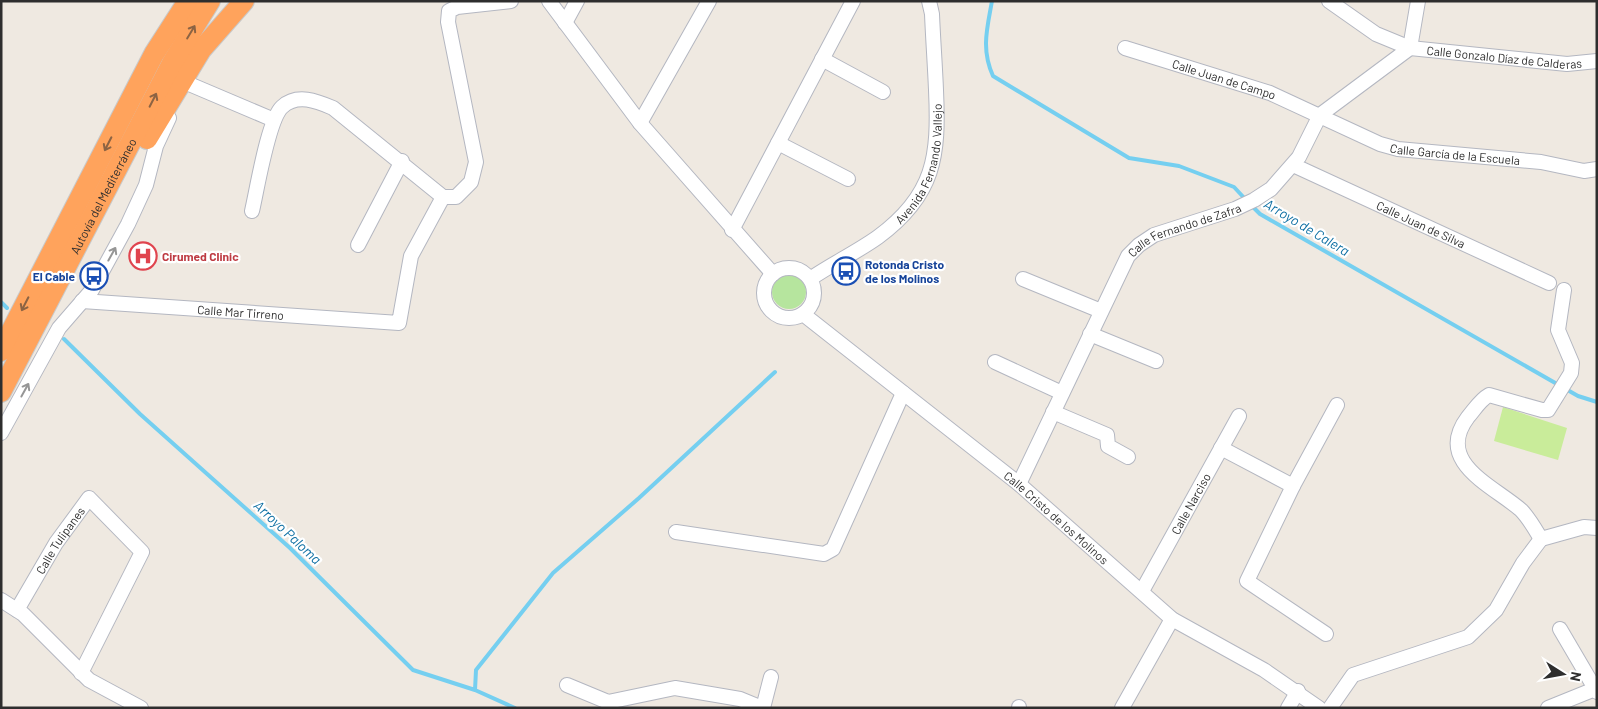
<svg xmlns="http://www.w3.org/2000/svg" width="1598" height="709" viewBox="0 0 1598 709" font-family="Barlow,sans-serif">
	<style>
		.garden { fill: #b6e59e }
		.pitch { fill: #c9ec9a }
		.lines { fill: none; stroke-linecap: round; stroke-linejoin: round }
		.stream { stroke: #75cff0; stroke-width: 4 }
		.minor-casing { stroke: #b4b7c1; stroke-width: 16 }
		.highway-casing { stroke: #c9c9c9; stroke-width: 22 }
		.minor { stroke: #fff; stroke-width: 14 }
		.highway { stroke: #ffa35c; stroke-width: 20 }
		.oneway { stroke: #8c6343 }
		.oneway2 { stroke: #969696 }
		.labels { text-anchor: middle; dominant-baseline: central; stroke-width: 4.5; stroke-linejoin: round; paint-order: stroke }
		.street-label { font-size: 12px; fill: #2e2e2e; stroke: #fff }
		.health-label { font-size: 12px; font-weight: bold; fill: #be3a42; stroke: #fff; text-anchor: start }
		.transit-label { font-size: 12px; font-weight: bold; fill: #164399; stroke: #fff; text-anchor: start }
		.water-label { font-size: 14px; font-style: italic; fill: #0d6fa3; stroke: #fff }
	</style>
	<rect width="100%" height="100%" fill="#efe9e1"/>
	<!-- garden -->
	<path class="garden" d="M772 292a17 17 0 1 1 34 0a17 17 0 1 1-34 0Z"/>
	<!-- pitch -->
	<path class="pitch" d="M1503,407L1567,428L1558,460L1494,441Z"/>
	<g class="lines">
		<!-- stream -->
		<path class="stream" d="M992,1C987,29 981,49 993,76L1129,158L1179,166L1234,187L1247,201
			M1252,206L1260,214L1578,396L1597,402
			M1,302L7,308
			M64,339L140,414L290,548L413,670L475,690L515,708
			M475,690L476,670L553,573L639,498L775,372"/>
		<!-- minor casing -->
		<g class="minor-casing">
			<g id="minor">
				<path d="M549,1L640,123L773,274"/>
				<path id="s1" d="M1329,1L1376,34L1410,48L1567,64L1597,61"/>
				<path d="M565,23L577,1"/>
				<path id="s2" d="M1125,48L1270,93L1380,144L1398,149L1541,162L1584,171L1597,169"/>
				<path d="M822,59L883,92"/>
				<path d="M182,81L274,120"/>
				<path d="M640,123L709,1"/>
				<path d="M778,143L848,179"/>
				<path id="s3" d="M1293,165L1549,283"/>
				<path d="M252,211C257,190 268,120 282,107C297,93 317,101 333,108L443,197H456L471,182L476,162L448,22L449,11L457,7L511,1"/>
				<path d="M732,230L853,1"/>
				<path d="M358,245L402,161"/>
				<circle cx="789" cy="293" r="25"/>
				<path id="s4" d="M810,279C832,264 857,252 878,237C935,195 939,156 936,90C935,65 933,39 932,14L929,1"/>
				<path d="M1023,279L1101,311"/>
				<path id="s5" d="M82,301L399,323L411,256L443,197"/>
				<path id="s6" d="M803,314L1019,484L1172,619L1264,670L1319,708"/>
				<path d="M1090,334L1156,361"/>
				<path d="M995,362L1062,393"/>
				<path d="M1053,412L1107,435L1108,446L1128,457"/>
				<path d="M1,433L59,328L92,290L128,224L146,185L156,146L169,118"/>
				<path d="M1221,448L1293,486"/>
				<path id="s7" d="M1019,484L1128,256L1139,245L1154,235L1235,209L1254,200L1271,189L1299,157L1320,115L1410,48L1418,1"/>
				<path d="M676,532L824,554L833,549L903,393"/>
				<path d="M1541,539C1535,529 1529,518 1521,510C1492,485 1434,462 1468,417C1475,409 1480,400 1489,395L1542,410H1548L1571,373L1572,363L1558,330L1564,290"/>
				<path d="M1541,539L1584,527L1597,528"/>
				<path id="s8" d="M1142,591L1239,416"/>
				<path d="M1,600L23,614L89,680L141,708"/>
				<path id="s9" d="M17,610L56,543L89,498L142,552L81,673"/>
				<path d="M1560,629L1597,692"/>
				<path d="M1326,634L1247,581L1293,486L1337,405"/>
				<path d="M567,685L608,702L675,688L740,699L762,708"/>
				<path d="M763,708L771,677"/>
				<path d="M1019,708V707"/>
				<path d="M1122,708L1172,619"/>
				<path d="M1288,708L1298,691"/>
				<path d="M1330,708L1353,675L1468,637L1496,610L1523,563L1541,539"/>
				<path d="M1548,708L1595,689"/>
			</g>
		</g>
		<!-- highway casing -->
		<g class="highway-casing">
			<g id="highway">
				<path d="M147,139L201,50L244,1"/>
				<path d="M1,351L154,54L188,1"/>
				<path id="s10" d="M1,392L172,63L210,1"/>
			</g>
		</g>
		<!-- minor -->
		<use href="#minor" class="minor"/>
		<!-- highway -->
		<use href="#highway" class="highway"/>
	</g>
	<!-- one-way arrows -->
	<defs><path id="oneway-shaft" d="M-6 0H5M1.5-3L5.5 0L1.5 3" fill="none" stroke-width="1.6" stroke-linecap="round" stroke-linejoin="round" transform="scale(1.25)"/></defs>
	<g class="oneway">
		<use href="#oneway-shaft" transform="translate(191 32) rotate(-59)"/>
		<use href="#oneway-shaft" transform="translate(153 100) rotate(-63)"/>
		<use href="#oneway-shaft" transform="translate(108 144) rotate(117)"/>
		<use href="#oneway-shaft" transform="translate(25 304) rotate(117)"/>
	</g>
	<g class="oneway2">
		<use href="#oneway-shaft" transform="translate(112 254) rotate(-61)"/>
		<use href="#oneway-shaft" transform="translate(25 390) rotate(-61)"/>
	</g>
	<!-- icons -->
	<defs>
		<g id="hospital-ring" transform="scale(1.4375)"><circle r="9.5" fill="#fff" stroke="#e0444e" stroke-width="1.5"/><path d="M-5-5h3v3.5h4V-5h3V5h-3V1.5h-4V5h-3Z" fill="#e0444e"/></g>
		<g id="bus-ring" transform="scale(1.4375)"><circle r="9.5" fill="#fff" stroke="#1a4fb4" stroke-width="1.5"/><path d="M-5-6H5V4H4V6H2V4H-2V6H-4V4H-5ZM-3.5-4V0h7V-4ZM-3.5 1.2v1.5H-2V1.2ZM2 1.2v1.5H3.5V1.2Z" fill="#1a4fb4"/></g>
	</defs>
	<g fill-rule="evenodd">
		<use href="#hospital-ring" x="143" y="256"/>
		<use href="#bus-ring" x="846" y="271"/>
		<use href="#bus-ring" x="94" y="276"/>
	</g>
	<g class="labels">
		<!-- street labels -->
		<g class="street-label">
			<text stroke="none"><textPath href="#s1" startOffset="189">Calle Gonzalo Díaz de Calderas</textPath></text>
			<text stroke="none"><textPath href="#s2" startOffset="104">Calle Juan de Campo</textPath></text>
			<text stroke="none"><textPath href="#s2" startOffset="349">Calle García de la Escuela</textPath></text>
			<text stroke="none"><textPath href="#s4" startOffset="169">Avenida Fernando Vallejo</textPath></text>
			<text stroke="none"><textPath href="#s10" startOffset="221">Autovía del Mediterráneo</textPath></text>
			<text stroke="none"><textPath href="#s3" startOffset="141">Calle Juan de Silva</textPath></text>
			<text stroke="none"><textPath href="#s7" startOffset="316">Calle Fernando de Zafra</textPath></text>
			<text stroke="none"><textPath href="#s5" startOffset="159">Calle Mar Tirreno</textPath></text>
			<text stroke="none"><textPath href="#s8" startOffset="100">Calle Narciso</textPath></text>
			<text stroke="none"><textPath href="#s6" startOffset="325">Calle Cristo de los Molinos</textPath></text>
			<text stroke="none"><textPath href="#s9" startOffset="82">Calle Tulipanes</textPath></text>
		</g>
		<!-- health labels -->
		<g class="health-label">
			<text x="162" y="256">Cirumed Clinic</text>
		</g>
		<!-- transit labels -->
		<g class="transit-label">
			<text x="865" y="264">Rotonda Cristo<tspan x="865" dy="14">de los Molinos</tspan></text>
			<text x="75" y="276" text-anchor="end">El Cable</text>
		</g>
		<!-- water labels -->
		<g class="water-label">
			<text transform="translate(1307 227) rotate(31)">Arroyo de Calera</text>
			<text transform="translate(288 532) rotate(43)">Arroyo Paloma</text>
		</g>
	</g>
	<!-- border -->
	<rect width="1598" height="709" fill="none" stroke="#2e2e2e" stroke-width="5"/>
	<!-- north arrow -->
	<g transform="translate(1563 674) rotate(101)" stroke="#ffffff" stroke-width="4" paint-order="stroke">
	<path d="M0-4L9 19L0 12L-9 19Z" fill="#2e2e2e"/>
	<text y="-8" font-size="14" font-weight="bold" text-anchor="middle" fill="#2e2e2e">N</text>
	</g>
</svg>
